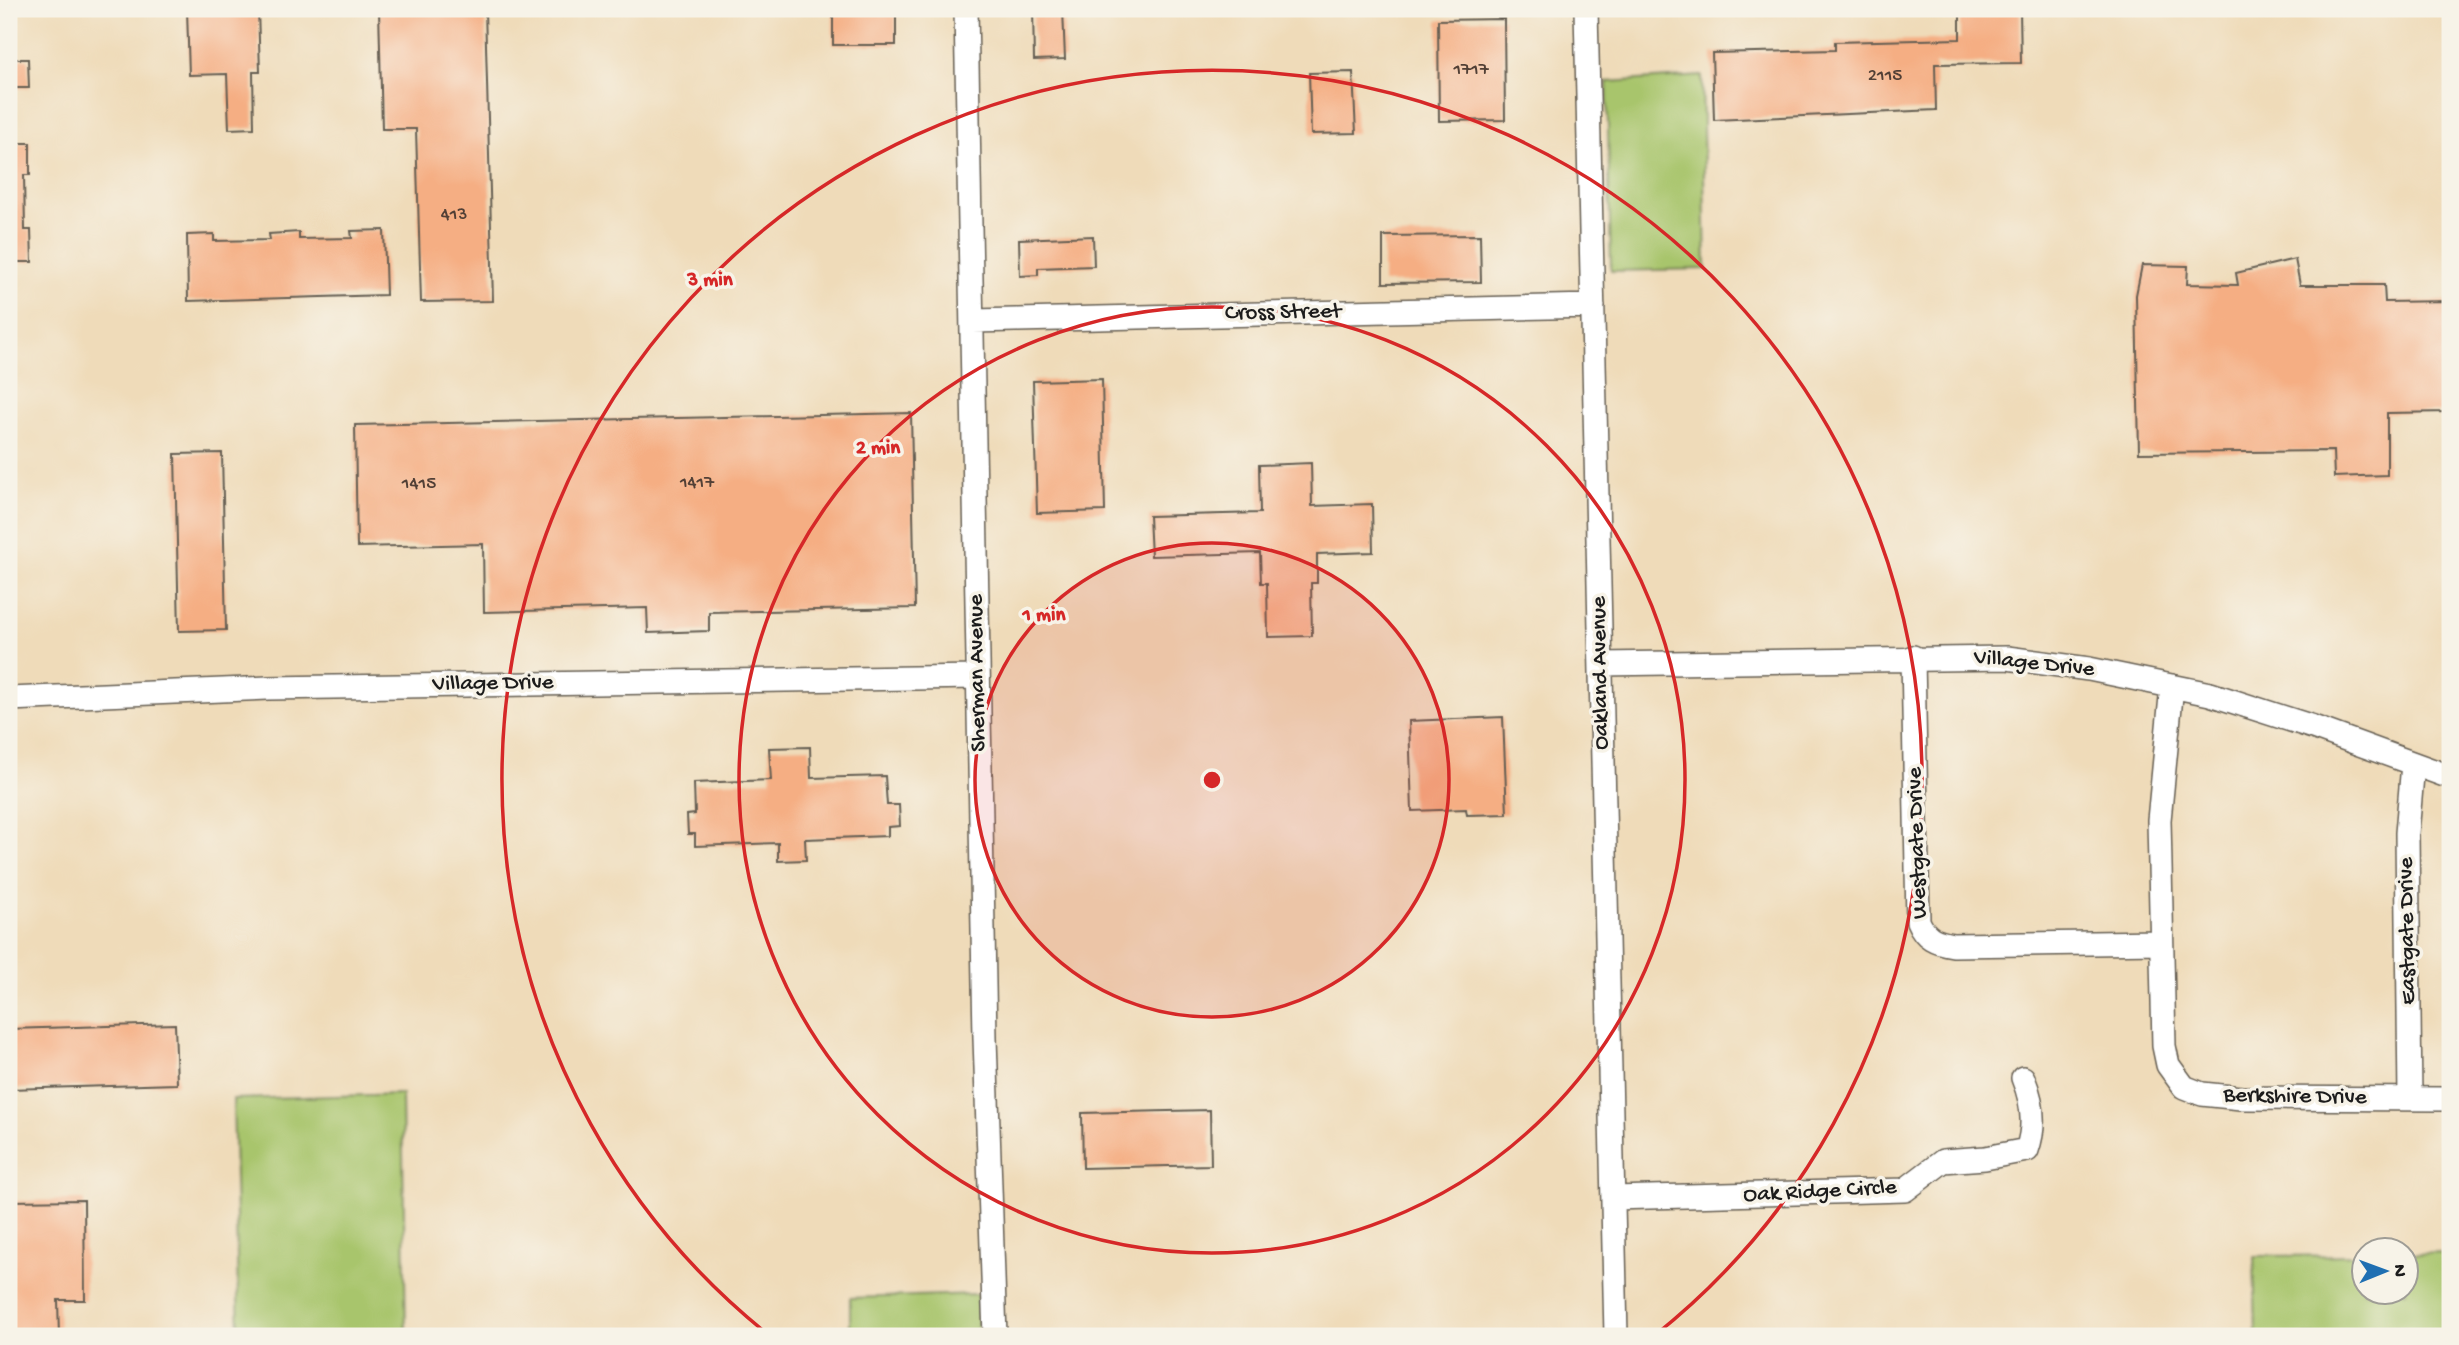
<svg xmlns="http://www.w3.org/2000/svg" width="2459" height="1345" viewBox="0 0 2459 1345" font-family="'Gochi Hand',sans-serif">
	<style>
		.green { fill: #a8c56c; stroke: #627044; stroke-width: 2 }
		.building { fill: #f5ae83 }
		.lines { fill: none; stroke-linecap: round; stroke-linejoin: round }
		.minor-casing { stroke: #665f53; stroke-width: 26 }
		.minor { stroke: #fff; stroke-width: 23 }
		.ring { fill: none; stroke: #d62828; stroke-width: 3.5 }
		.labels { text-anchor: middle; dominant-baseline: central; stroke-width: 7; stroke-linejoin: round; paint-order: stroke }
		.number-label { font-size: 19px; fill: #524036 }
		.street-label { font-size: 23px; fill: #1c1c1c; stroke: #f7f3e8 }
		.centre { fill: #d62828; stroke: #f7f3e8; stroke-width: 3.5 }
		.ring-label { font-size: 21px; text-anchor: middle; font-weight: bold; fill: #d62828; stroke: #f7f3e8; stroke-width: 7; stroke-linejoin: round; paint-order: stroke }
	</style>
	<rect width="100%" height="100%" fill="#f7f3e8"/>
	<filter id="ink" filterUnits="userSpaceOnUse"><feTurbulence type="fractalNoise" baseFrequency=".0143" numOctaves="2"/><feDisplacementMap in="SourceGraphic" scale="14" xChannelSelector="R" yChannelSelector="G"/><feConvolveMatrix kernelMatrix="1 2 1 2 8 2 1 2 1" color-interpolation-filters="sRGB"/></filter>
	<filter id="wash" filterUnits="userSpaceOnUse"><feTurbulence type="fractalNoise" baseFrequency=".00686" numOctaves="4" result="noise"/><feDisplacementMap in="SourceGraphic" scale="28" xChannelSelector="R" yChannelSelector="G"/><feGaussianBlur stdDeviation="1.57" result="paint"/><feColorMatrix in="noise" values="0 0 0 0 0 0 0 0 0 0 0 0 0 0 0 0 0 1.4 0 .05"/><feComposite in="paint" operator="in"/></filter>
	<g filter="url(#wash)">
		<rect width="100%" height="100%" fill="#efdbb9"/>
		<!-- green -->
		<path class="green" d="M1702,76L1706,269L1611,271L1607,82Z
			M402,1094L406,1336H239L233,1099Z
			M2450,1253V1336H2256L2254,1256L2364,1255V1292H2406L2407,1254Z
			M977,1294L978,1336H850V1298Z"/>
		<g id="blocks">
			<!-- building -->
			<path class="building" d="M187,9H258L260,72H253L254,128L229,129L227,74L189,75Z
				M379,9H485L493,301L421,302L416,129H382Z
				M833,9H896V45H833Z
				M1033,9H1063L1065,59L1034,60Z
				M1960,9H2020L2021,63L1935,64L1936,110L1714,120L1712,53L1835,50V42L1960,39Z
				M1504,19L1505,120L1439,121L1438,20Z
				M9,59H28L29,88H9Z
				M1353,72L1356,133L1311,134L1309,73Z
				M9,143H30V175H24L25,230H31L32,262H9Z
				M384,230L386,295L188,301L187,235L214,234V241L270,240L269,234L299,232V239L352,238L351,231Z
				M1480,235L1481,282L1383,283V236Z
				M1093,236L1094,266L1038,268V275L1020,276L1019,239Z
				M2295,259L2300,285H2384L2385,302L2450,301V412L2387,413V475L2334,477L2333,451L2139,453L2136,295L2142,265L2188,266L2187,284L2238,285L2236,273Z
				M1102,379L1105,511L1037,513L1033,381Z
				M911,413L915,608L709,612V631L648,633L647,608L484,612L483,544L357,547L355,425Z
				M222,453L226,630L179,631L175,454Z
				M1311,463L1312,506L1372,504L1373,552L1317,554V583H1311L1312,636L1268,637L1267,583H1261L1260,553L1151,556L1149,516L1260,513L1259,465Z
				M1503,717L1507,814L1467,815L1466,809L1412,811L1409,721Z
				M810,747L811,778L885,776L887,805H899L900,826L888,827V836L805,839L806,860L778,861V843L695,846V834H688L687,815L695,814L694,783L771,780L769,748Z
				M175,1024L177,1084L9,1089V1029Z
				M1210,1110L1211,1165L1083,1168L1082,1113Z
				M84,1200L85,1300H58L59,1336H9V1201Z"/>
		</g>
	</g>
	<g filter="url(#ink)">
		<use href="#blocks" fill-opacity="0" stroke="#665f53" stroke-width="2"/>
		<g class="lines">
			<!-- minor casing -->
			<g class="minor-casing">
				<path id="minor" d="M966,9L985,1038L995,1336
					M1586,9L1616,1336
					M973,321L1593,306
					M1913,657L1918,921C1925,938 1935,942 1953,945L2160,942
					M1601,664L2007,658L2089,669L2210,694L2313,727L2450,777
					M2172,686L2159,820L2164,1046L2168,1065L2184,1087L2202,1094L2241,1098L2450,1099
					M9,699L268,688L978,677
					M2410,1099L2407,833L2413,764
					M1613,1198L1905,1190L1943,1161L1985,1158L2027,1150C2036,1125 2033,1102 2023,1078"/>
			</g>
			<!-- minor -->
			<use href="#minor" class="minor"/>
		</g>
	</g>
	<!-- distance rings -->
	<circle cx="1212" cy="780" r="237" fill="#d62828" fill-opacity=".12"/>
	<g class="ring">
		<circle cx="1212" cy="780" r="237"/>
		<circle cx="1212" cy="780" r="473"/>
		<path d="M770 1336A710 710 0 1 1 1654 1336"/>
	</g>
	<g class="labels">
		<!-- number labels -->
		<g class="number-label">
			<text x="1471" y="70">1717</text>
			<text x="1885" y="76">2115</text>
			<text x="454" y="215">413</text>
			<text x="697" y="483">1417</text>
			<text x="419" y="484">1415</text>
		</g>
		<!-- street labels -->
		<g class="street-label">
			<text transform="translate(1283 313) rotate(-1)">Cross Street</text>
			<text transform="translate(2034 664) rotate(6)">Village Drive</text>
			<text transform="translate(978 673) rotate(-91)">Sherman Avenue</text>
			<text transform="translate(1601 673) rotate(-91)">Oakland Avenue</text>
			<text transform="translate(493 684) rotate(-1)">Village Drive</text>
			<text transform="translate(1918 843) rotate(-92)">Westgate Drive</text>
			<text transform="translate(2408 931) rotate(-91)">Eastgate Drive</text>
			<text transform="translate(2295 1097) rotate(1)">Berkshire Drive</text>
			<text transform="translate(1820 1192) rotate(-3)">Oak Ridge Circle</text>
		</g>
	</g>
	<circle cx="1212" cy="780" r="10" class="centre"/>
	<g class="ring-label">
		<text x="710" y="285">3 min</text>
		<text x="878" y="453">2 min</text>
		<text x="1044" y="620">1 min</text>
	</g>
	<!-- margin -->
	<rect width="2459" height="1345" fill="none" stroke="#f7f3e8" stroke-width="35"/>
	<!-- north arrow -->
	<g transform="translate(2385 1271) rotate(89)"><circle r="33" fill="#f7f3e8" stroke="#9f9d96" stroke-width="2"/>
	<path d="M0-5L12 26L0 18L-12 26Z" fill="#1f6fb2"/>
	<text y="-10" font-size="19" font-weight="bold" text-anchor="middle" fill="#1c1c1c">N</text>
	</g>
</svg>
